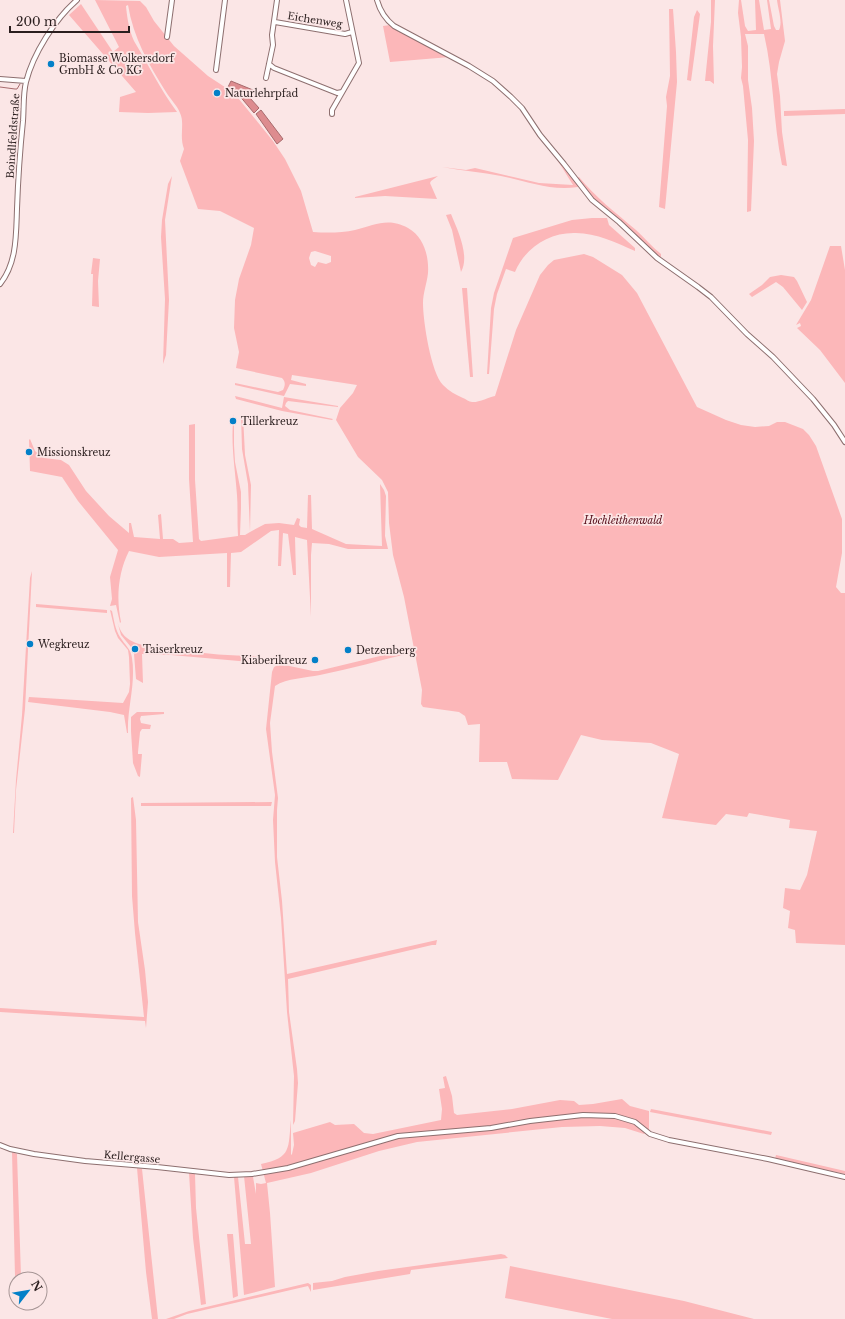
<svg xmlns="http://www.w3.org/2000/svg" width="845" height="1319" viewBox="0 0 845 1319" font-family="'Libre Baskerville',serif">
	<style>
		.green { fill: #fcb7b9; fill-rule: evenodd }
		.water { fill: #dd8c8f; stroke: #a76b6d }
		.lines { fill: none; stroke-linecap: round; stroke-linejoin: round }
		.stream { stroke: #a76b6d; stroke-width: 1 }
		.minor-casing { stroke: #8d6f6f; stroke-width: 6 }
		.minor { stroke: #fff; stroke-width: 4 }
		.poi-dot { fill: #0380c8; stroke: #fbe6e6; stroke-width: 1.5 }
		.labels { text-anchor: middle; dominant-baseline: central; stroke-width: 3.5; stroke-linejoin: round; paint-order: stroke }
		.street-label { font-size: 10px; fill: #2a1e1e; stroke: #fbe6e6 }
		.poi-label { font-size: 10px; fill: #2a1e1e; stroke: #fbe6e6; text-anchor: start }
		.park-label { font-size: 10px; font-style: italic; fill: #580f1b; stroke: #fbe6e6 }
	</style>
	<rect width="100%" height="100%" fill="#fbe6e6"/>
	<!-- green -->
	<path class="green" d="M95,0L140,1L146,7L154,21L174,46L208,76L234,93L273,141L285,159L301,191L313,232C326,233 342,233 355,230C375,225 388,217 408,228C424,237 429,256 428,273C427,283 423,293 423,303C423,321 431,373 443,385C449,391 456,395 463,398C466,399 469,402 472,402C477,403 490,397 495,396L516,330L540,275L548,265L554,260L584,254L593,257L622,275L637,293L697,407L726,420L741,425L755,427L769,426L777,422H785L803,429L809,435L816,446L842,519V553L836,587L841,593H845V945L796,943L795,930L788,928L790,911L783,908L785,888L800,890L807,875L817,831L789,828L790,820L749,813L747,817L726,814L716,825L662,818L679,754L651,743L602,740L581,735L558,780L512,779L507,762H479L480,724L468,725L465,716L459,712L423,707L421,704L422,690L404,597L393,555L389,523L388,492L382,480L358,457L336,420L340,408L353,393L357,385L292,375L291,380L306,384V386L290,384L284,396L235,385V383L278,392L283,390C285,386 286,382 282,378L236,368L239,352L234,328L235,300L239,279L251,245L254,228L220,211L198,209L180,161L184,149C179,136 185,123 180,113C177,105 170,99 166,92C149,65 133,37 128,5L126,6C127,17 129,30 134,41C148,64 160,89 177,112L148,113L119,112L120,97L136,92L69,15L81,4L113,52L119,47ZM315,251L331,256V262L326,264L318,262L315,267L311,265L309,258L311,252Z
		M711,0H715L713,46L714,84L710,81H705L711,22Z
		M739,0H741L745,26L748,31L756,30L755,0H759L764,30L771,29L767,0H769L774,26L776,30H779C783,22 778,9 777,0H780L785,41L779,62L777,74L780,96L782,132L787,166L782,165C773,122 774,77 764,34H745L748,46V80L752,108L754,141L751,211L747,212L748,140L743,86L741,78L742,67L741,37L738,13Z
		M669,9H673L676,52L677,82L665,209L659,207L667,106L666,97L670,76Z
		M697,10L700,14L691,81L687,80L694,17Z
		M390,25L398,31L450,57L390,62L383,26Z
		M845,109V114L784,116V111Z
		M553,153L578,184V187C548,191 528,181 501,176C482,172 462,171 442,167L466,170L475,168L539,183L573,185Z
		M172,176L165,220L169,300L166,355L163,364L165,299L161,237L162,220L168,184Z
		M438,176L431,181L430,183L437,199L385,196L355,198V197Z
		M579,177C595,197 616,213 636,230C645,238 652,247 661,254V259C632,234 599,210 577,178Z
		M451,214C458,231 470,256 461,272L452,230L446,215Z
		M592,218H607L609,225L635,248V251C617,243 596,233 576,233C549,232 525,248 515,272L506,269L497,294L494,309L489,374H487L491,308L494,293L513,238L572,220Z
		M830,246H841L845,270V383L820,350L797,328L801,326L800,323L796,325L811,300Z
		M93,258L100,259L98,281L99,307L92,306L93,274H91Z
		M781,275L794,277L797,281L807,302L802,310L783,287L776,282L752,297L749,294L762,285L770,277Z
		M462,288H467L473,377H470Z
		M235,396L282,408L284,397L338,406V407L288,401L286,403L285,406L290,410L333,419L332,420L282,411L236,399Z
		M234,414V445L235,462L241,492V508L240,535H245L250,532L248,484L242,449L241,415H243L245,455L251,485L250,532L265,524L279,523L294,525L297,518L300,519L299,525L301,527L307,528L308,495H311L312,529L346,544L382,546L380,484L384,490L386,496L385,536L388,549H348L329,544L312,543L311,555V617L307,540L295,537L296,575H293L288,534L283,533L281,566H278L279,530L271,531L241,552L231,553L230,587H227V553L159,557L129,551C118,573 116,598 121,622L120,623L116,605L110,606L112,599L110,577L118,550L78,501L62,477L30,471L29,440L30,439L35,451L44,458L61,460L69,465L86,491L109,516L129,533V523H131L134,537L160,539L158,515L161,514L163,539H173L179,543L193,542L189,479V425L195,424V480L199,539L201,541L238,536C237,522 238,508 237,495C235,467 230,441 234,414Z
		M32,571L25,709L16,790L14,833H13L16,780L22,715L30,578Z
		M36,604L107,610V613L36,607Z
		M110,610L112,611C114,620 115,629 120,637C125,645 131,649 132,658C136,684 127,708 128,733H127L124,715L110,712L28,702L29,697L123,703L129,692L130,684L129,657L128,650L118,638L115,631Z
		M116,617C118,624 120,633 127,638C141,649 165,647 181,650C206,654 232,656 258,656L268,659L273,662L274,664L171,655L142,654L143,683L136,679L134,654L131,647L121,635Z
		M409,649L411,653C381,660 350,669 320,675C306,678 287,678 275,686L270,723L272,752L278,798L277,810V857L282,901L287,974L437,940L436,945H432L288,979L289,1012L297,1069L298,1083L295,1121L293,1125L294,1076L287,1012L281,918L275,862L273,820L275,795L266,729L272,672L274,667L280,664L313,671H318Z
		M137,712H164V714L141,716L140,719L141,723L151,725L150,729H142L140,732L138,752V754H142L140,777L138,776L133,763L131,731V717Z
		M133,797L136,820L138,922L145,970L148,1002L146,1028L145,1021L0,1012V1008L144,1017L135,933L132,896L131,798Z
		M272,802L271,806H141V803Z
		M446,1076L452,1096L454,1113L457,1115L512,1109L560,1100L574,1101L579,1105L593,1104L622,1099L630,1106L649,1111V1129L644,1134L625,1128L600,1126L562,1127L417,1142L379,1151L311,1173L267,1183L270,1213L275,1287L244,1295L234,1177H238L245,1244H251L244,1176L253,1177L256,1194V1183L261,1184L266,1183L261,1164C292,1158 288,1148 291,1120V1155L292,1154L294,1145L293,1133L330,1122L335,1125L354,1124L364,1133L373,1134L441,1120L442,1109L439,1089L445,1088L443,1077Z
		M651,1109L772,1132L771,1135L650,1112Z
		M12,1152L17,1154L21,1276H15Z
		M776,1155L845,1171V1174L775,1159Z
		M137,1168L142,1169L158,1319H152L146,1272Z
		M189,1173L195,1174L196,1208L206,1304L201,1305L193,1238Z
		M227,1234H233L238,1296L233,1298Z
		M501,1254L505,1255L508,1258L411,1270L410,1274L313,1290V1283L332,1281L345,1277L378,1271Z
		M510,1266L684,1301L754,1319H612L505,1298Z
		M308,1283L311,1285V1292L308,1286L187,1314L174,1319H166L189,1311Z"/>
	<!-- water -->
	<path class="water" d="M231,81L253,90L250,98L259,108L254,113L238,94L228,87Z
		M261,110L283,139L277,144L256,114Z"/>
	<g class="lines">
		<!-- stream -->
		<path class="stream" d="M0,87L15,89H17L20,84"/>
		<!-- minor casing -->
		<g class="minor-casing">
			<path id="minor" d="M377,0C380,11 385,19 394,26L469,66L493,81L511,97L522,108L540,135L564,164L592,200L619,222L657,258L698,287L711,297L747,334L773,357L813,399L834,425L845,442
				M275,22L345,34L352,32
				M167,37L172,0
				M269,64L274,68L337,93L342,92
				M216,70L225,0
				M266,78L273,45L272,35L277,0
				M0,79L26,81
				M332,114V110L359,63L346,0
				M0,284C17,263 16,235 17,209C18,180 20,150 23,121C24,108 23,94 26,82C33,54 55,19 77,0
				M0,1145L10,1149L34,1154L85,1161L157,1167L229,1175L252,1174L288,1168L398,1136L491,1128L530,1121L583,1115L615,1116L635,1122L650,1134L669,1140L768,1159L845,1177"/>
		</g>
		<!-- minor -->
		<use href="#minor" class="minor"/>
	</g>
	<!-- markers -->
	<g class="poi-dot">
		<circle cx="51" cy="64" r="4"/>
		<circle cx="217" cy="93" r="4"/>
		<circle cx="233" cy="421" r="4"/>
		<circle cx="29" cy="452" r="4"/>
		<circle cx="30" cy="644" r="4"/>
		<circle cx="135" cy="649" r="4"/>
		<circle cx="348" cy="650" r="4"/>
		<circle cx="315" cy="660" r="4"/>
	</g>
	<g class="labels">
		<!-- street labels -->
		<g class="street-label">
			<text transform="translate(315 20) rotate(9)">Eichenweg</text>
			<text transform="translate(13 136) rotate(-86)">Boindlfeldstraße</text>
			<text transform="translate(132 1157) rotate(5)">Kellergasse</text>
		</g>
		<!-- poi labels -->
		<g class="poi-label">
			<text x="59" y="58">Biomasse Wolkersdorf<tspan x="59" dy="12">GmbH &amp; Co KG</tspan></text>
			<text x="225" y="93">Naturlehrpfad</text>
			<text x="241" y="421">Tillerkreuz</text>
			<text x="37" y="452">Missionskreuz</text>
			<text x="38" y="644">Wegkreuz</text>
			<text x="143" y="649">Taiserkreuz</text>
			<text x="356" y="650">Detzenberg</text>
			<text x="307" y="660" text-anchor="end">Kiaberikreuz</text>
		</g>
		<!-- park labels -->
		<g class="park-label">
			<text x="623" y="520">Hochleithenwald</text>
		</g>
	</g>
	<!-- north arrow -->
	<g transform="translate(28 1291) rotate(59)"><circle r="19" fill="#fbe6e6" stroke="#a79696"/>
	<path d="M0-3L7 15L0 10L-7 15Z" fill="#0380c8"/>
	<text y="-6" font-size="11" font-weight="bold" text-anchor="middle" fill="#2a1e1e">N</text>
	</g>
	<!-- scale -->
	<path d="M10 26v6h119v-6" fill="none" stroke="#2a1e1e" stroke-width="2"/>
	<text x="16" y="26" font-size="12" fill="#2a1e1e" stroke="#fbe6e6" stroke-width="3" paint-order="stroke">200 m</text>
</svg>
